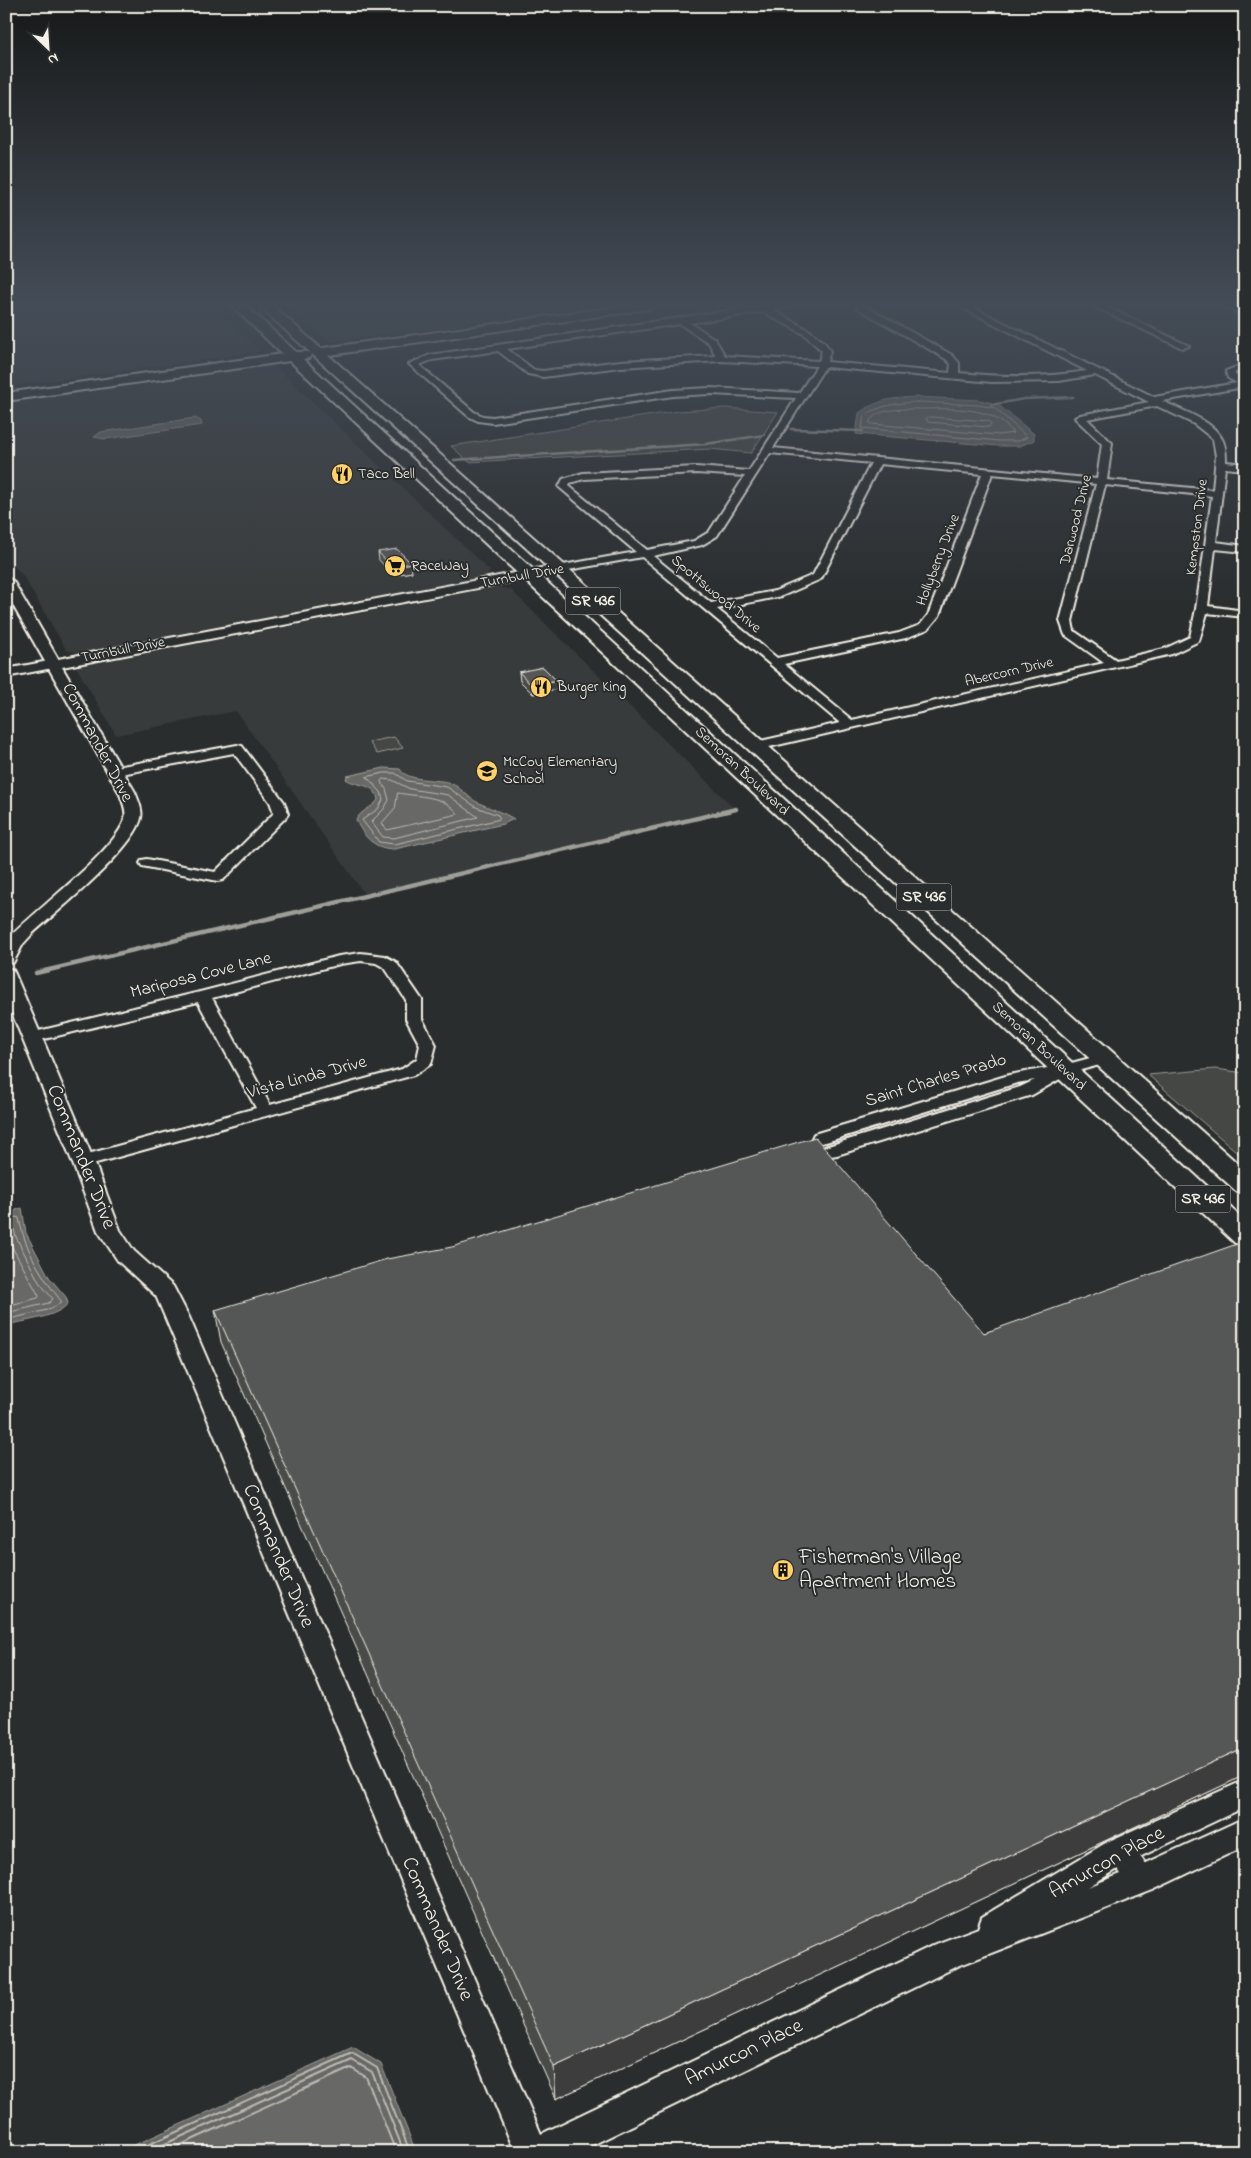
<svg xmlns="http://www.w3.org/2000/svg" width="1251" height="2158" viewBox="0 0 1251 2158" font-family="'Indie Flower',sans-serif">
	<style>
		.built { fill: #373a3a }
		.green { fill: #444645; stroke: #9c9c96 }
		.water { fill: #676866; stroke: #9f9f9a }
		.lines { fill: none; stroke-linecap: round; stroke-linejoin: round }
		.shore-far1 { stroke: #bcbab4; stroke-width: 1 }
		.shore { stroke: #bcbab4; stroke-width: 2 }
		.stream-far1 { stroke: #9f9f9a; stroke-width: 2.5 }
		.stream { stroke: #9f9f9a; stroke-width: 4.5 }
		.minor-casing { stroke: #f4f1e8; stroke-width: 4 }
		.tertiary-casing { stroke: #f4f1e8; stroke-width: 4 }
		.secondary-casing { stroke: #f4f1e8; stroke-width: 4 }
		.primary-casing { stroke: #f4f1e8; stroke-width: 4 }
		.minor { fill: #2a2d2e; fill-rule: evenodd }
		.tertiary { fill: #2a2d2e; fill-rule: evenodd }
		.secondary { fill: #2a2d2e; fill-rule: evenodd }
		.primary { fill: #2a2d2e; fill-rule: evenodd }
		.wall { fill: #494b4a; stroke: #f4f1e8 }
		.shaded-wall { fill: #3c3d3c; stroke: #f4f1e8 }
		.building { fill: #555756; stroke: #f4f1e8 }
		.labels { text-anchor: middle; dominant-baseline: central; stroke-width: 4; stroke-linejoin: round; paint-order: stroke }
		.far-poi-label { font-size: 15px; fill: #f4f1e8; stroke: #2a2d2e; text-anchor: start }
		.far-street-label { font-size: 15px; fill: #f4f1e8; stroke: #2a2d2e }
		.shield { fill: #2a2d2e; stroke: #b7b6b0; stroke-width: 1 }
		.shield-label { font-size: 16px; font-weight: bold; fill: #f4f1e8 }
		.street-label { font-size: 18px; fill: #f4f1e8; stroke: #2a2d2e }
		.near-street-label { font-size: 21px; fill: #f4f1e8; stroke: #2a2d2e }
		.near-poi-label { font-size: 21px; fill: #f4f1e8; stroke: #2a2d2e; text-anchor: start }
	</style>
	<rect width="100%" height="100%" fill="#2a2d2e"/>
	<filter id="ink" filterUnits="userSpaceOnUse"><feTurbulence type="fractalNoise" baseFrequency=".02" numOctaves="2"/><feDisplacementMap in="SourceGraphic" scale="10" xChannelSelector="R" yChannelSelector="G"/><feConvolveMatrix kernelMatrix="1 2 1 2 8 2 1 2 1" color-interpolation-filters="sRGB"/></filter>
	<g filter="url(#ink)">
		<!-- built -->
		<path class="built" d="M6,306H121L124,310L150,306H213L260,352L6,387Z
			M289,306H575L580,310L330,342Z
			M272,363L490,571L489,574L484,577L80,653L67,651L23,576L16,568L6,562V401Z
			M498,587L511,590L733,807L365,895L236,711L116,735L76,667Z"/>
		<!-- green -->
		<path class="green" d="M725,408L778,412L751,453L710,449L469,462L451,446L679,411Z
			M394,737L403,748L377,754L369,742Z
			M1215,1069L1245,1073V1159L1148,1075Z"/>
		<!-- water -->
		<path class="water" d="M917,397L980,400L997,404L1034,434V440L1020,446H999L856,434L859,413C879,399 893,398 917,397Z
			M195,418L201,421L202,425L105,439L94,437L101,432Z
			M384,768L400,769C406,781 435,779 447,782C460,785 467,798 479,803C491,809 503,812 514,819L503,824L395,849C375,849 364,838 356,820C360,811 372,808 378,800C375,782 357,787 346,779L347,776Z
			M22,1208L26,1233L49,1277L66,1297L68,1303C59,1317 23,1321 6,1325V1219L16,1210Z
			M353,2047L381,2064L416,2152H119Z"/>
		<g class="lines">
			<!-- shore-far1 -->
			<path class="shore-far1" d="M917,402L979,405L995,408L1027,437L1019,441H999L862,428L864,416C880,405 898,403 917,402Z
				M917,409C950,409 991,404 1013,433L999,435L872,424L869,422C877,408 903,409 917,409Z
				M929,417L989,421L991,424L989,427L928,422L926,419Z
				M384,773H395L407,781L447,787L476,807L498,815L500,819L395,844L379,842L362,820L378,809L383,800L381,792L367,777Z
				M383,779L392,780L410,789L448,795L478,817L394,838L383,837L371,822L384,809L389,800L386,789L381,782Z
				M398,793C419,797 445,795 458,814L387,830L382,823L395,808Z
				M6,1222L16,1217L19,1218C25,1250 42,1277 62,1302L51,1309L6,1320
				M6,1229H14L16,1237L39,1282L53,1299L49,1303L6,1313
				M6,1236L39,1296L38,1298L6,1306"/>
			<!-- shore -->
			<path class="shore" d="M132,2152L352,2053L377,2068L410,2152
				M147,2152L352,2060L372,2072L404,2152
				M165,2152L351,2068L366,2077L396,2152"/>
			<!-- stream-far1 -->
			<path class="stream-far1" d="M991,405L1024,399L1073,397
				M791,429L863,431
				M454,460L706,444L764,435"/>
			<!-- stream -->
			<path class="stream" d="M36,973L736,809"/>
			<!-- minor casing -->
			<g class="minor-casing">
				<path id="minor" d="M759,306H791L773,310L810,331L825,343L830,351L827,362L950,373L951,364L946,359L854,306H865L952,355L959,363V373C1002,377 1044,378 1087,371L959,306H970L1154,397L1237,383L1228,378L1226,371L1245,364V370L1235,372V375L1245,379V387L1162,401C1181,410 1212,420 1222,439C1226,446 1226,455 1226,462L1245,464V470L1225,468L1216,542L1245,546V552L1215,549L1208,606L1245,611V617L1207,613L1199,641L1172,654L756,750L752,749L750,746L752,743L840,723L642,557L557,572L553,571L552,569L553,567L557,566L636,552L559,487L563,479L583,473L696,467L749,471L796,398L710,394L673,396L493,423L478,421L468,416L409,364L430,355ZM763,312L804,334L822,351L819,361L725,356L715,339L690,323ZM680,324L709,343L716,356L620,361L543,371L534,370L507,349ZM498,351L528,374L543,377L620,367L721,361L817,366L799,393L710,388L673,390L493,417L483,416L474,412L419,365L432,360ZM825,367L992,382L1059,381L1095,375L1149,402L1080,415L1075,418L1102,444L1097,479L773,448ZM1157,406L1194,424L1213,439L1216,456L1213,490L1107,480L1112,443L1087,419ZM770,453L871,463L813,575L775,591L711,603L653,556L702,545L717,536ZM880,464L982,474L928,615L920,625L899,633L777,658L717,609L782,596L821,579ZM696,473L745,476L709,532L694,541L647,550L569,486L570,483L584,479ZM992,474L1096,484L1060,621L1065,635L1104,663L852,720L784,664L906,638L928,629L939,616ZM1105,485L1212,496L1196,609L1190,637L1164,649L1116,660L1074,631L1072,621Z
					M1093,306H1105L1189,346L1182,348Z
					M1222,306H1234L1245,311V316Z
					M54,660L60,664L58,667L6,677V669Z
					M237,745L242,746L284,802L288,814L286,817L223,880L218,881L142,866L140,863L142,860L147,859L215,872L274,813L270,802L234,753L116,775L110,771L111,768Z
					M361,953L385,956L396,962L422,1000V1019L436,1045L431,1064L414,1075L89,1165L83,1166L77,1165L74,1161L77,1157L256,1108L198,1002L32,1042L26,1040L24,1037L26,1034L200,992L339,956ZM361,961L376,963L385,968L406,1000V1019L420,1045L417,1059L402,1069L270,1105L212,998L340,964Z
					M1105,1054L1111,1056L1113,1059L1111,1062L1062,1075L1060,1079L1032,1095L837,1155L831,1156L825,1155L822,1151L825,1147L1020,1087L1035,1080L1017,1083L826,1142L820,1143L814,1142L812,1138L814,1134L1009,1075L1064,1065Z
					M1120,1840C1135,1846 1148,1865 1154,1880L1151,1888L1142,1891C1127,1886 1114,1866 1108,1851L1111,1843Z"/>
			</g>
			<!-- tertiary casing -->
			<g class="tertiary-casing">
				<path id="tertiary" d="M557,565L562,566L564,569L562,572L62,667L135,792C138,800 143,810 141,818C134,849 59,910 33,933L23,944L13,963L6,964V941L9,938C33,912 118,849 125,818C127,810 122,800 119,792L6,593V577L13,581L58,659Z
					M6,968L13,970L15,974L94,1161L120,1230L134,1251L173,1286L189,1317L541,2134L936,1944L978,1928L982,1917L1109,1841L1245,1780V1807L1131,1861L1088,1887L1131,1870L1245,1818V1846L1153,1890L958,1966L578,2152H515L165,1317L156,1296L118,1261L98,1231L72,1161L6,998Z"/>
			</g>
			<!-- secondary casing -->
			<g class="secondary-casing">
				<path id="secondary" d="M622,306H654L649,309L316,357L310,353L316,349Z"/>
			</g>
			<!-- primary casing -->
			<g class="primary-casing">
				<path id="primary" d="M232,306H246L296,352H309L311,355L309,358L303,359L1245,1221V1246L1235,1243L290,361L6,401V393L282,354Z
					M259,306H273L1245,1170V1194L1236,1191Z"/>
			</g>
			<!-- minor -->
			<use href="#minor" class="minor"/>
			<!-- tertiary -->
			<use href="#tertiary" class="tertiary"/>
			<!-- secondary -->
			<use href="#secondary" class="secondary"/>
			<!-- primary -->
			<use href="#primary" class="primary"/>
		</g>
		<!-- wall -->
		<path class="wall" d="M378,552L412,572L393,575L379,560Z
			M519,672L557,681V689L533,694L520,681Z
			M1245,1252V1775L556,2099L221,1342L215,1310L984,1333Z"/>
		<!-- shaded-wall -->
		<path class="shaded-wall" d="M411,563L412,572L393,575L392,567Z
			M557,681V689L533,694L532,686Z
			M1245,1747V1775L556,2099L554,2067Z"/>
		<!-- building -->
		<path class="building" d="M397,549L411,563L392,567L378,552Z
			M543,667L557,681L532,686L519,672Z
			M815,1137L984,1333L1237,1244L1245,1252V1747L554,2067L215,1310L387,1259L452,1247Z"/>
	</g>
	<!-- sky -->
	<linearGradient id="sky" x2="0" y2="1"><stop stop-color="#171919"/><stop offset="0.5" stop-color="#444c57"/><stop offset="1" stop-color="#444c57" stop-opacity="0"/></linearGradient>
	<rect width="1251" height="609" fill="url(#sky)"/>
	<!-- icons -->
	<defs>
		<g id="restaurant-disc" transform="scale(1.125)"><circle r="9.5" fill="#ffd166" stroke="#2a2d2e"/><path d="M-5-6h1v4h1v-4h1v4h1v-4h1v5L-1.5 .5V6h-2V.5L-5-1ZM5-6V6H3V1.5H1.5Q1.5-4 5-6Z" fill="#111"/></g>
		<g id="supermarket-disc" transform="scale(1.125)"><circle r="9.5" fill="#ffd166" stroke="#2a2d2e"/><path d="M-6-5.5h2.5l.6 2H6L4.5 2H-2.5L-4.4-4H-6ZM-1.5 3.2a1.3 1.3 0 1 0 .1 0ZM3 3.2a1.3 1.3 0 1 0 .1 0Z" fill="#111"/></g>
		<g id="school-disc" transform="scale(1.125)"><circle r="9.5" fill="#ffd166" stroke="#2a2d2e"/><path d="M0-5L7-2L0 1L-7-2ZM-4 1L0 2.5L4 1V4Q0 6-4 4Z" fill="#111"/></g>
		<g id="building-disc" transform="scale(1.125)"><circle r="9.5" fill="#ffd166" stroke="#2a2d2e"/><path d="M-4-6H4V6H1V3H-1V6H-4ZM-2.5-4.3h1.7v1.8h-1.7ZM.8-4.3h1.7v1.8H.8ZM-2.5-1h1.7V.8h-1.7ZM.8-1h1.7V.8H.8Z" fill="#111"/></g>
	</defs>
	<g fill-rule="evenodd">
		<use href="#restaurant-disc" x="342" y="474"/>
		<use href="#supermarket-disc" x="395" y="566"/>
		<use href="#restaurant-disc" x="541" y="687"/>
		<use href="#school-disc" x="487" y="771"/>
		<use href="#building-disc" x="783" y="1570"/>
	</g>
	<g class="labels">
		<!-- far-poi labels -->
		<g class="far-poi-label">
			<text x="358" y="474">Taco Bell</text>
			<text x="411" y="566">RaceWay</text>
			<text x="557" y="687">Burger King</text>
			<text x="503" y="762">McCoy Elementary<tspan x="503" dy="17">School</tspan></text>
		</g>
		<!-- far-street labels -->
		<g class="far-street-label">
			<text transform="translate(1076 520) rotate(-76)">Darwood Drive</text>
			<text transform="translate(1197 527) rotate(-83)">Kempston Drive</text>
			<text transform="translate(938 560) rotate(-69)">Hollyberry Drive</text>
			<text transform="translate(522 576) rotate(-10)">Turnbull Drive</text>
			<text transform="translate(716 594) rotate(40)">Spottswood Drive</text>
			<text transform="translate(123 650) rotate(-11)">Turnbull Drive</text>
			<text transform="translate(1009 672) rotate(-13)">Abercorn Drive</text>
			<text transform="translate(742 771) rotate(43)">Semoran Boulevard</text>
			<text transform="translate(1039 1046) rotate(43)">Semoran Boulevard</text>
		</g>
		<!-- shield labels -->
		<g class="shield">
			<rect x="565.5" y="587.5" width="55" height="27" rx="4"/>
			<rect x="896.5" y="883.5" width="55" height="27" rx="4"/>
			<rect x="1175.5" y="1185.5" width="55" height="27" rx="4"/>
		</g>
		<g class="shield-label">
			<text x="593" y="601">SR 436</text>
			<text x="924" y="897">SR 436</text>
			<text x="1203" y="1199">SR 436</text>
		</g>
		<!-- street labels -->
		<g class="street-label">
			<text transform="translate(97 743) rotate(62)">Commander Drive</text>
			<text transform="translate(201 976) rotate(-14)">Mariposa Cove Lane</text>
			<text transform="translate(307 1078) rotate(-15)">Vista Linda Drive</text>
			<text transform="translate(936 1081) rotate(-17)">Saint Charles Prado</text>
		</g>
		<!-- near-street labels -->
		<g class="near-street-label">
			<text transform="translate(81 1157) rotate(68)">Commander Drive</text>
			<text transform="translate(278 1556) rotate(67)">Commander Drive</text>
			<text transform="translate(1107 1863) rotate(-29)">Amurcon Place</text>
			<text transform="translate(437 1929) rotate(67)">Commander Drive</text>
			<text transform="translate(744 2053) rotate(-26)">Amurcon Place</text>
		</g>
		<!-- near-poi labels -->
		<g class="near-poi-label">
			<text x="799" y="1558">Fisherman's Village<tspan x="799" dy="24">Apartment Homes</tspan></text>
		</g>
	</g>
	<!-- margin -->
	<rect width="1251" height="2158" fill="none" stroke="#2a2d2e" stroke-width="25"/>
	<rect x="12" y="12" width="1226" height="2133" fill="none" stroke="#f4f1e8" stroke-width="2" filter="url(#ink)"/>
	<!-- north arrow -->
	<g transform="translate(48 48) rotate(155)" stroke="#2a2d2e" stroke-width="4" paint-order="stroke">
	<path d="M0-4L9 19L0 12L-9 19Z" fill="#f4f1e8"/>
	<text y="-8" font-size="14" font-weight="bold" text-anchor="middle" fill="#f4f1e8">N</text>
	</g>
</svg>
